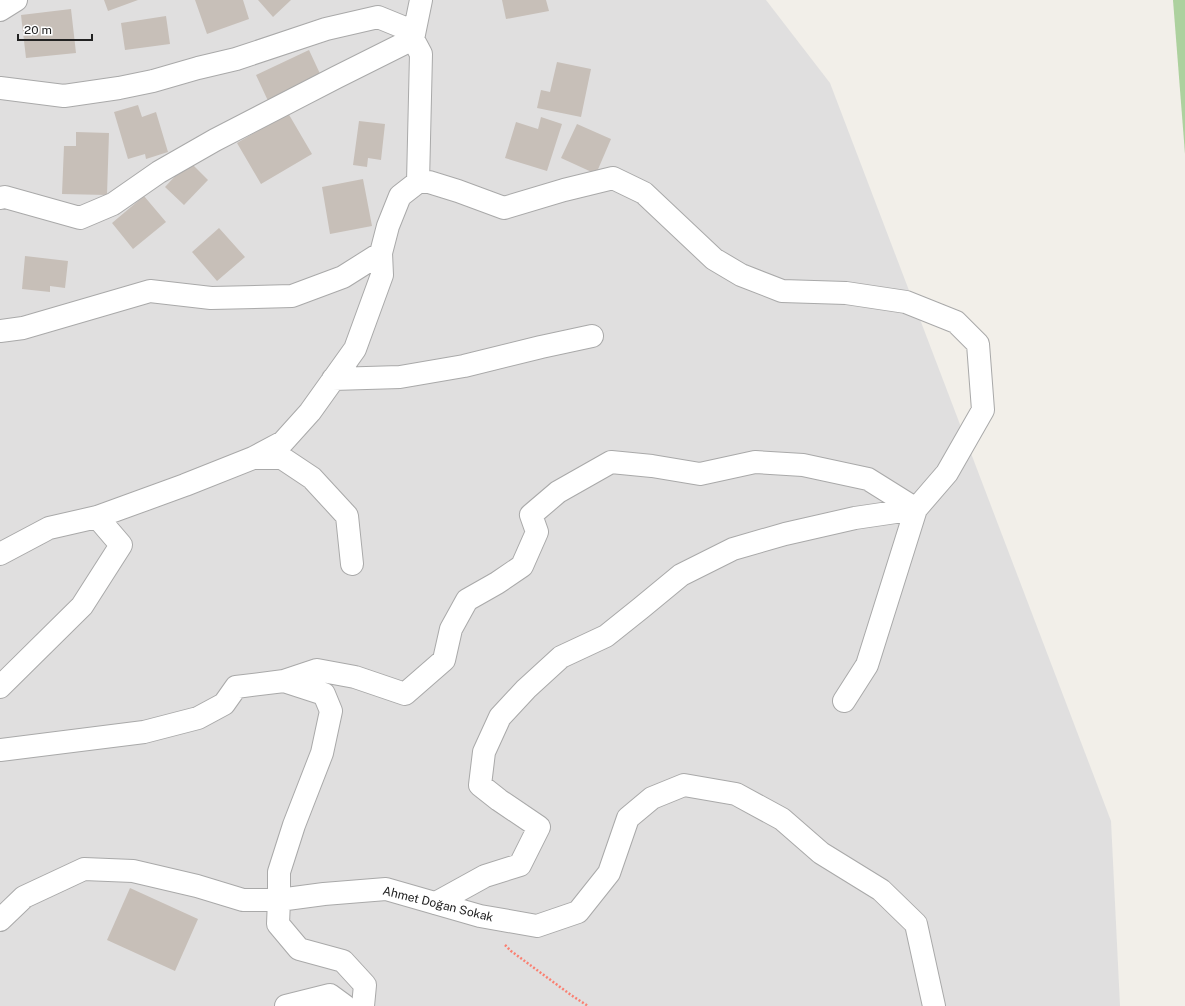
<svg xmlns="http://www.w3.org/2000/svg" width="1185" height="1006" viewBox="0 0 1185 1006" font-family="'Public Sans',sans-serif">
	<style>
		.residential { fill: #e0dfdf }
		.forest { fill: #add19e }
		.building { fill: #c7bfb8 }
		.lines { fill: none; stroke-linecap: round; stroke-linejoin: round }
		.minor-casing { stroke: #a9a9a9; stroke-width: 24 }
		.tertiary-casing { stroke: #a9a9a9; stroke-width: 24 }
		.path { stroke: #fa8072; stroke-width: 2.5; stroke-dasharray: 2 2; stroke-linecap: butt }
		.minor { stroke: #fff; stroke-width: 22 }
		.tertiary { stroke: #fff; stroke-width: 22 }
		.labels { text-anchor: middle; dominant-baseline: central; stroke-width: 4; stroke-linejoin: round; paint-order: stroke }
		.street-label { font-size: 12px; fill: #222; stroke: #fff }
	</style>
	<rect width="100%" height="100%" fill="#f2efe9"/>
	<!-- residential -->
	<path class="residential" d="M0,0H766L830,83L1111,821L1120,1006H0Z"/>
	<!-- forest -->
	<path class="forest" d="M1173,0H1185V154Z"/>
	<!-- building -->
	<path class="building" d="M104,0H138L108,11Z
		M195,0H243L249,19L207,34Z
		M258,0H291L273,17Z
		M502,0H546L549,11L506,19Z
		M71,9L76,53L26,58L21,15Z
		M166,16L170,44L125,50L121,23Z
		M309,50L322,78L269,103L256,75Z
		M557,62L591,69L581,117L537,108L541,90L550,92Z
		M138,105L142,117L156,112L168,152L146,159L145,154L128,159L114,112Z
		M288,113L312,154L261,184L237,143Z
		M541,117L562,124L547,171L505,158L516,122L538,129Z
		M359,121L385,124L381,160L368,158L367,167L353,165Z
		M577,124L611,139L596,174L561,158Z
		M76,132L109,133L107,195L62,194L64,146H76Z
		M189,161L208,180L184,205L165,187Z
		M363,179L372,226L330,234L322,187Z
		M144,196L166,222L133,249L112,223Z
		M219,228L245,257L217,281L192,252Z
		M25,256L68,261L65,288L50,286V292L22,289Z
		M130,888L198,919L175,971L107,940Z"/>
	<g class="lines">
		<!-- minor casing -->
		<g class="minor-casing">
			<path id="minor" d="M0,10L16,0
				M0,88L64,96L119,88L153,81L198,68L236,59L326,29L378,17L405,28L413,39L337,77L215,140L159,172L113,204L80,218L5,197L0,198
				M418,182H429L458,191L504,208L564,190L613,178L644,193L714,259L741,275L782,291L846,293L906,302L956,322L978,344L983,410L947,473L916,509L855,518L785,534L733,549L681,575L641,608L606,636L561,657L526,689L500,717L484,752L480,785L499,800L539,827L520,865L485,876L436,903
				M0,331L23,328L150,291L211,298L292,296L343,277L381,253
				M333,379L400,377L464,366L541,347L592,336
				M254,458H282L312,478L347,516L352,564
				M0,554L49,528L97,517L185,485L253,458L283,442L310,412L355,349L382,275L381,253L388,226L400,196L418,182L421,54L413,39L421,0
				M284,681L317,670L355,677L405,694L444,660L451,629L467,600L497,583L522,566L537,532L531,515L558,492L611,462L652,466L700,474L755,462L803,465L868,479L916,509L867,665L844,701
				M0,687L82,606L121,545L97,517
				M0,750L144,732L198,718L224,704L236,687L284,681L324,694L331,711L322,753L294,825L279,872V900H243L197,886L133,871L84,869L24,897L0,920
				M286,1006L330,995L345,1006"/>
		</g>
		<!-- tertiary casing -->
		<g class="tertiary-casing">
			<path id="tertiary" d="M363,1006L365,985L343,961L299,949L278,924L279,900L324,894L386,889L480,916L537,926L578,912L609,873L628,818L652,798L684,785L736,794L782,819L821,853L881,890L916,924L934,1006"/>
		</g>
		<!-- path -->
		<path class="path" d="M505,945L511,951L571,995L588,1006"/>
		<!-- minor -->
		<use href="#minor" class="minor"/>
		<!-- tertiary -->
		<use href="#tertiary" class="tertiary"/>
	</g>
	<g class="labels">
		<!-- street labels -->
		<g class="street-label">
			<text transform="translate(438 904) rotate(14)">Ahmet Doğan Sokak</text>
		</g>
	</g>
	<!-- scale -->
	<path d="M18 34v6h74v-6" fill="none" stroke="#222222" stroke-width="2"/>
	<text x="24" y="34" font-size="12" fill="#222222" stroke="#ffffff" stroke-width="3" paint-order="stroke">20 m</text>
</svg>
